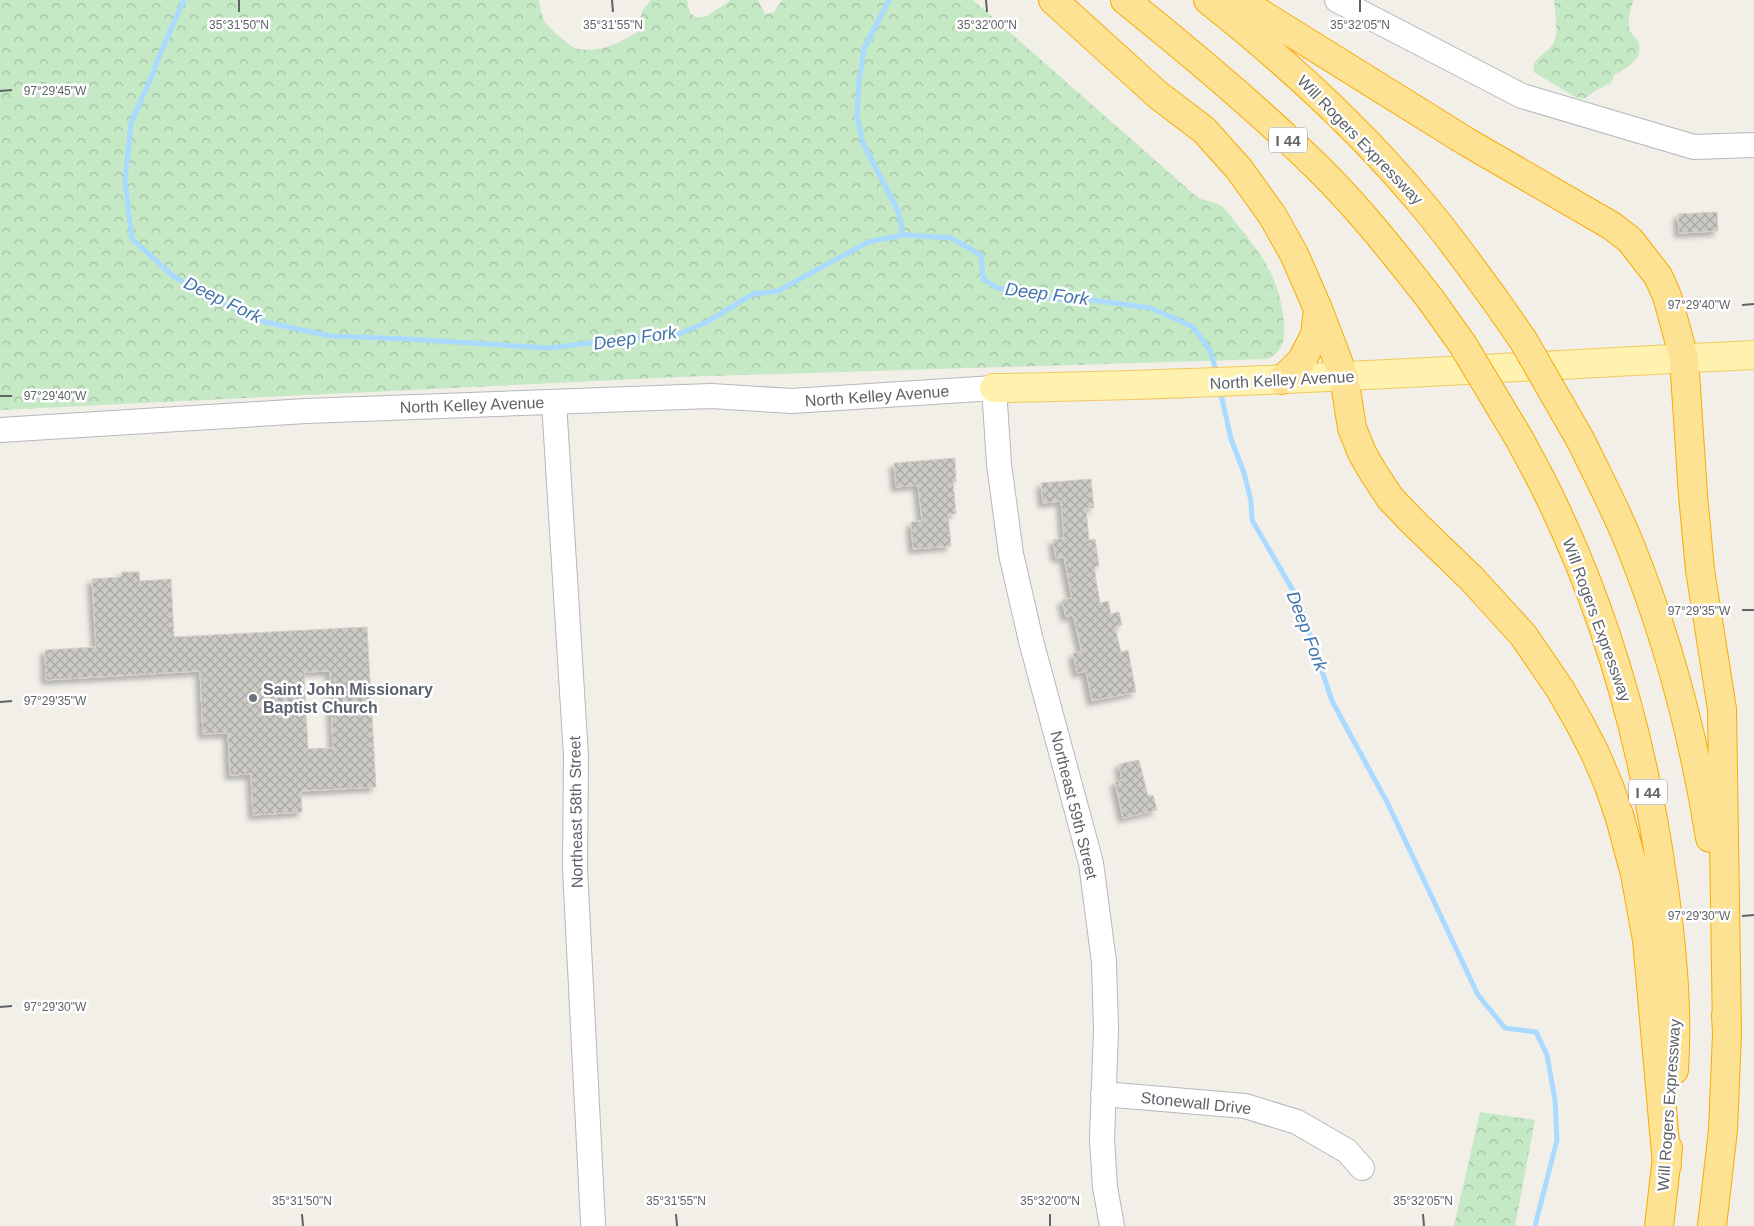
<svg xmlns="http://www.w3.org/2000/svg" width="1754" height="1226" viewBox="0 0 1754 1226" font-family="Arial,sans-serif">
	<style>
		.forest { fill: url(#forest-crowns) }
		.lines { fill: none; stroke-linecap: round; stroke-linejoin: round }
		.stream { stroke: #aadaff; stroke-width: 5 }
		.building { fill: url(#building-cross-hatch); stroke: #d6d1c6; fill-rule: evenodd; filter: url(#shadow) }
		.minor-casing { stroke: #b5b8bc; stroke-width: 26 }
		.major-casing { stroke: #f2c960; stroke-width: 30 }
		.highway-casing { stroke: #f9ab00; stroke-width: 30 }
		.minor { stroke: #fff; stroke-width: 24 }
		.major { stroke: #fff2af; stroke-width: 28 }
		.highway { stroke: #fde293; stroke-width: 28 }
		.highway-bridge-casing { stroke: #f9ab00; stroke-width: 30; stroke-linecap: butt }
		.highway-bridge { stroke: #fde293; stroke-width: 28 }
		.ticks { fill: none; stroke: #5f6368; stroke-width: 2 }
		.worship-dot { fill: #6b7280; stroke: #fff; stroke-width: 2 }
		.labels { text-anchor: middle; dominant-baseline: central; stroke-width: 5; stroke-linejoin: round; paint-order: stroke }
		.shield { fill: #fff; stroke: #8f9295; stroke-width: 1 }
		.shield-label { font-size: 15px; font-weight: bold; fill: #5f6368 }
		.street-label { font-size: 16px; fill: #5f6368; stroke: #fff }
		.worship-label { font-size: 16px; font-weight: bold; fill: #5b616d; stroke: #fff; text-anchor: start }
		.water-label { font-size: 18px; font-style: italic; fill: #4174aa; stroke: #fff }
		.ticks-label { font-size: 12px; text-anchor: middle; fill: #5f6368; stroke: #fff; stroke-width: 5; stroke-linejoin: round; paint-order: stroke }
	</style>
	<defs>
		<pattern id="forest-crowns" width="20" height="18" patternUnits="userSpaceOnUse" patternTransform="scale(1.25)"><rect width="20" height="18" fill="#c5e8c5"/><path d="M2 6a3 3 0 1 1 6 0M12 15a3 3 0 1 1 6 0" fill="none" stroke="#a3c0a4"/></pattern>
		<pattern id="building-cross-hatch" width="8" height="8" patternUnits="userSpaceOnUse" patternTransform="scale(1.25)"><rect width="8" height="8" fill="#cccac5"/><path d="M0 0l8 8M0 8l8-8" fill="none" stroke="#a9a8a4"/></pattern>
		<filter id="shadow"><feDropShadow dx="-4.5" dy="4.5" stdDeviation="2.5" flood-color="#0004"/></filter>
	</defs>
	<rect width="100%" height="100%" fill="#f1efe8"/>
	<!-- forest -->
	<path class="forest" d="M0,0H539C542,19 544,24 559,36C563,39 567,43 571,46C589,57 622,43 637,32L642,11L651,0H687L690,13L697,18L707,16L731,0H758L765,14L774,12L782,0H973L1198,198C1205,201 1217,202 1223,207C1229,213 1235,222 1240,228C1266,260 1281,283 1284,325C1285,341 1282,353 1267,359L677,377L0,410Z
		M1554,0H1634C1630,8 1628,19 1629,28C1630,33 1635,37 1638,41C1645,57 1627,69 1615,74L1611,83L1596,90L1584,99L1575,97L1534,72C1531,57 1547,55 1553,44C1559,35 1555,11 1554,0Z
		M1480,1112L1535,1120L1515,1226H1454Z"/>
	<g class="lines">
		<!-- stream -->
		<path class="stream" d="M184,0L157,61L154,71L131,123L125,181L132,239L173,276L211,298L261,321L330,336L408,339L549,348L630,338L674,336L707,322L753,294L778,291L868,242L903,235L951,238L981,255L983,279L997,288L1034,293L1056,299L1092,300L1151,308L1193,327L1210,350L1217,374
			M889,0L864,49L859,81L857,116L863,143L899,213L903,235
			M1220,390L1231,439L1244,473L1251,501L1252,520L1298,599L1332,701L1388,804L1478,995L1505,1028L1536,1032L1547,1055L1555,1100L1557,1140L1535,1226"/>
	</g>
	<!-- building -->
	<path class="building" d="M1717,212L1718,231L1679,233L1678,214Z
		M955,458L956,482H953L956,514H948L951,546L913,549L911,522L922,521L918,485L896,487L894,463Z
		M1091,479L1094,508H1086L1089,540L1095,539L1099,566L1094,567L1100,603L1108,601L1111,614L1119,612L1122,625L1115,627L1121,652L1128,650L1136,692L1092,701L1086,671L1077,673L1073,653L1082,652L1073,615L1066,617L1062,600L1072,598L1064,557L1056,558L1053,540L1064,538L1061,501L1043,503L1041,483Z
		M122,572H139L140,581L171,579L174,637L367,627L376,787L301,791L302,812L253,815L251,774L230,775L228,733L203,734L200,671L46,680L45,650L96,647L92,579L121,577ZM330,671L333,748L308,749L304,672Z
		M1139,760L1148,796L1153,795L1157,810L1123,818L1115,782L1122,780L1119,764Z"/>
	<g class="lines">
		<!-- minor casing -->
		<g class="minor-casing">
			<path id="minor" d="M1337,0L1522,96L1694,147L1754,145
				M554,402L576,756L575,869L593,1223
				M0,430L306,411L711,396L792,401L994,388L999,464L1011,554L1031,641L1091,863L1104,962L1106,1030L1102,1139L1105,1187L1112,1226
				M1103,1094L1245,1106L1297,1122L1347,1151L1362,1168"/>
		</g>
		<!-- major casing -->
		<g class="major-casing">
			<path id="major" d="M994,388C1247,385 1500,367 1754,355"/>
		</g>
		<!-- highway casing -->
		<g class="highway-casing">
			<path id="highway" d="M1053,0L1158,95L1204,130L1239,169L1272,215L1294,254L1318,309L1344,377L1352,428L1362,453L1373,472L1390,498L1414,523L1472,579L1523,635L1560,689L1580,724L1595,753L1609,786L1620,818L1635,874L1647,940L1667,1165
				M1125,0C1191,53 1257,108 1317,167C1359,208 1395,254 1431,300
				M1208,0C1285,61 1359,128 1422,204C1447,233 1470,266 1493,297
				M1239,0L1467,142L1612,226L1630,240L1658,276L1667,296L1684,358L1693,495L1700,570L1722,709L1727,1034
				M1282,380L1302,360L1315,335L1318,309
				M1520,440C1531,461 1543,482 1553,504C1611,625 1646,756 1664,889C1672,949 1678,1009 1674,1070
				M1581,441C1598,476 1616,510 1630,545C1668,639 1694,737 1710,838
				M1659,1226L1668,1148
				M1712,1226L1723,1130L1727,1034L1726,1015"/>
		</g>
		<!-- minor -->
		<use href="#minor" class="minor"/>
		<!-- major -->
		<use href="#major" class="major"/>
		<!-- highway -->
		<use href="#highway" class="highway"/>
		<!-- highway-bridge casing -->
		<g class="highway-bridge-casing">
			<path id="highway-bridge" d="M1493,297L1523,340L1581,441
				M1431,300L1463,345L1520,440"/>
		</g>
		<!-- highway-bridge -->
		<use href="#highway-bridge" class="highway-bridge"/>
	</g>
	<!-- ticks -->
	<path class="ticks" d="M239,0V12M612,0L613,12M986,0L987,12M1360,0V12M0,91L12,90M1742,305L1754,304M0,396H12M1742,610H1754M0,702L12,701M1742,916L1754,915M0,1007L12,1006M302,1214L303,1226M676,1214L677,1226M1050,1214V1226M1423,1214L1424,1226"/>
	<!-- markers -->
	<circle class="worship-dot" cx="253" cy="698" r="5"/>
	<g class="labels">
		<!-- shield labels -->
		<g class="shield">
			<rect x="1269" y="127.5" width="38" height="25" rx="4"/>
			<rect x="1629" y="779.5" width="38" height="25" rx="4"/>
		</g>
		<g class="shield-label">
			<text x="1288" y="140">I 44</text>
			<text x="1648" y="792">I 44</text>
		</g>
		<!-- street labels -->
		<g class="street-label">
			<text transform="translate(1360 140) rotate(46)">Will Rogers Expressway</text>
			<text transform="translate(1282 380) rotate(-3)">North Kelley Avenue</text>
			<text transform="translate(877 396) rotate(-4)">North Kelley Avenue</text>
			<text transform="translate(472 405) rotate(-2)">North Kelley Avenue</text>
			<text transform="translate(1597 620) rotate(70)">Will Rogers Expressway</text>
			<text transform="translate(1074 805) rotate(76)">Northeast 59th Street</text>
			<text transform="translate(576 812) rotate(-91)">Northeast 58th Street</text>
			<text transform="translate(1196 1103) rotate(6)">Stonewall Drive</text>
			<text transform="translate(1669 1105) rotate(-86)">Will Rogers Expressway</text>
		</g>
		<!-- worship labels -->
		<g class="worship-label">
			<text x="263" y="689">Saint John Missionary<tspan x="263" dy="18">Baptist Church</tspan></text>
		</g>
		<!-- water labels -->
		<g class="water-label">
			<text transform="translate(1047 294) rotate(7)">Deep Fork</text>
			<text transform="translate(223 300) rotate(26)">Deep Fork</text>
			<text transform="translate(635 338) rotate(-8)">Deep Fork</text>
			<text transform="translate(1307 631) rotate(69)">Deep Fork</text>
		</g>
	</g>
	<g class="ticks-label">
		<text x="239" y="29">35°31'50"N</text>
		<text x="613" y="29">35°31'55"N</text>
		<text x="987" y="29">35°32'00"N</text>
		<text x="1360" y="29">35°32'05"N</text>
		<text x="55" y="95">97°29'45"W</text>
		<text x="1699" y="309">97°29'40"W</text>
		<text x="55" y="400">97°29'40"W</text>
		<text x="1699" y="615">97°29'35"W</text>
		<text x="55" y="705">97°29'35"W</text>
		<text x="1699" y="920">97°29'30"W</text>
		<text x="55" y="1011">97°29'30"W</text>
		<text x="302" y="1205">35°31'50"N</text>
		<text x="676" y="1205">35°31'55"N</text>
		<text x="1050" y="1205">35°32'00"N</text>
		<text x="1423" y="1205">35°32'05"N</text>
	</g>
</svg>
